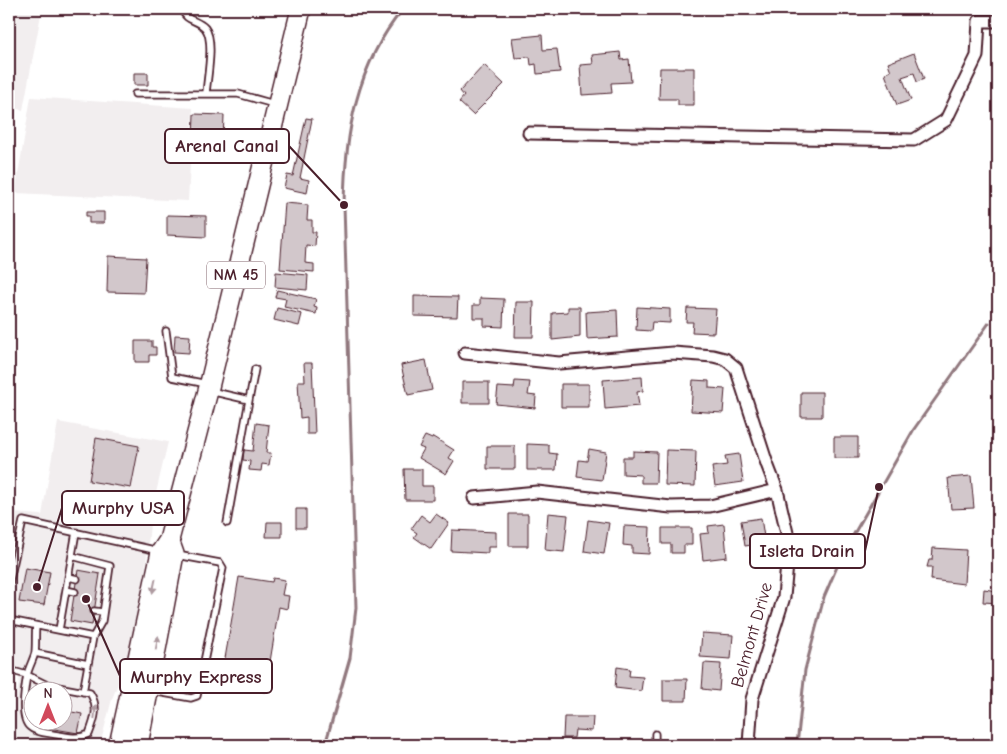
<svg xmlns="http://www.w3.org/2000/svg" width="1007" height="754" viewBox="0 0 1007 754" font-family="'Comic Neue',sans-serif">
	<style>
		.built { fill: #f2eeef; fill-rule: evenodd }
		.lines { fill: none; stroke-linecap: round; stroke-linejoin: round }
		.stream { stroke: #91787e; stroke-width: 3 }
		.building { fill: #d2c7cb; stroke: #4a1f2b }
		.lane-casing { stroke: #4a1f2b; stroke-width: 9 }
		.street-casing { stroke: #4a1f2b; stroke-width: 15 }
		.primary-casing { stroke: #4a1f2b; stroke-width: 22 }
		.lane { stroke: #fff; stroke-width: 5.5 }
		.street { stroke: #fff; stroke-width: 11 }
		.primary { stroke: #fff; stroke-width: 19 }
		.oneway { fill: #ae9aa0 }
		.labels { text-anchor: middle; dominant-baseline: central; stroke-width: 4.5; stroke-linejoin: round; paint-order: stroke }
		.shield { fill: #fff; stroke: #80626b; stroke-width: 1 }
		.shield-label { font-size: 16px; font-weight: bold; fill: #4a1f2b }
		.street-label { font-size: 18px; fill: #4a1f2b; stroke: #fff }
		.leader { fill: none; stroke: #4a1f2b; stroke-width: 2 }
		.callout-dot { fill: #4a1f2b; stroke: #fff; stroke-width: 2 }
		.callout { fill: #fff; stroke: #4a1f2b; stroke-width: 2 }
		.callout-label { font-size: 19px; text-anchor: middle; font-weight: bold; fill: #4a1f2b }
	</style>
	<rect width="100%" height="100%" fill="#fff"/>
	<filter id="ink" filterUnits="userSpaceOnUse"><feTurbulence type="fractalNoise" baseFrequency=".02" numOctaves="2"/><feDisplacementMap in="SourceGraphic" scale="10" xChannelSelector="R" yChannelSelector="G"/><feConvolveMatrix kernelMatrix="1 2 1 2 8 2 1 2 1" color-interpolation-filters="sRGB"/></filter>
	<g filter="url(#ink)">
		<!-- built -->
		<path class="built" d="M9,9H42L23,110L9,107Z
			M31,97L193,108L188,201L15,193Z
			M58,422L168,442L151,514L142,605L129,656L112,699L100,745H43L9,737L20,677L9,676V526L11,513L42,515ZM32,692H62V722H32Z"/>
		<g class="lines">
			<!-- stream -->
			<path class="stream" d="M325,745L350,658L356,608L344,205C345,133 356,66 403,9
				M797,745L805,670L824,597L843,553L914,429L989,323"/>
		</g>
		<!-- building -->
		<path class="building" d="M542,35L543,50L557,49L560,72L537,74L536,64L531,65L530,57L515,58L512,38Z
			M620,52L621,60L629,59L631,82L611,83L612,93L582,95L580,65L593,64L592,55Z
			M914,53L924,79L917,82L914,73L902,77L911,100L897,105L885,74L891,71L888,63Z
			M484,65L504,84L473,115L459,102L464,96L460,91Z
			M660,68H694V105H678V99H659Z
			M134,73H148V85H134Z
			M194,114L224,115L223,141L193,140Z
			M306,118L312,119L300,178L309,180L307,193L284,188L287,175L293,176Z
			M285,203L308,205L307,220H312V232H316L315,246L306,245L305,263L314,264V272L280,269Z
			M86,212H104V223H89V216H86Z
			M167,215L206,216V237L167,235Z
			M108,256L146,258L144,293L107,292Z
			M276,272L308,275L307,290L275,287Z
			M277,290L316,299L314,307L317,308L316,314L284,307L286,299L275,297Z
			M414,296L458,297L457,317L414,316Z
			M480,298L504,299L503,327L484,326V318H473V305H480Z
			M516,302H534L533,337H515Z
			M568,307H580V337L552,340V313L568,312Z
			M637,307L670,309V323L652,322L651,331L636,330Z
			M277,308L302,314L299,326L274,320Z
			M687,308L716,309L714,333L692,332L693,322H686Z
			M617,310L618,337L587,339L586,312Z
			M175,335L190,336L189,353L174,352Z
			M135,341H152V347H156V355H149V362H135Z
			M426,360L432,390L408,395L401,365Z
			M304,363H312L315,434H307V417L300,418L298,381H305Z
			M642,377L643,391L637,392L639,406L605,409L603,380Z
			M693,380L709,381V388L725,389L723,413L691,411Z
			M515,381L530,382L528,395L536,396L535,408L496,404L498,387L514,388Z
			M462,382H489V403H462Z
			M561,384H589V407H561Z
			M801,392H822V417H801Z
			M256,423L269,425L266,453H271L269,465L262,464L261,471L249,470L250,461L243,460L244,450L253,451Z
			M425,436L432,439L433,437L454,450L449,458L454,461L446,474L419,458L424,449L419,447Z
			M834,437H858V458H834Z
			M96,438L139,446L131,488L89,481Z
			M527,444L549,445V453L557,454L556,470H527Z
			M487,446H515V469H487Z
			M589,449L606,452L602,480L577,477L579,460L587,461Z
			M666,450L696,451L695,486L665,485Z
			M633,451L657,452L656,483H641V475L623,474V457H633Z
			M739,454L743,482L715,486L712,467L727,465L725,456Z
			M404,469H422V486H433V500H405Z
			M971,476L974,508L951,509L948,478Z
			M296,509H306V528H296Z
			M548,513L568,515L564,552L545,550Z
			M436,514L449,523L431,549L414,537L417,533L411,529L421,515L430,522Z
			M509,514H528V546H509Z
			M761,518L765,543L745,546L741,521Z
			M588,520L609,523L604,554L584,551Z
			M267,522H282V537H266Z
			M724,524L727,557L703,560L700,534L709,533L708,526Z
			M624,526L650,527L649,554L632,553V546L623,545Z
			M662,528H692V545H684V553H671V544H662Z
			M452,530L496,532V547H488V553L451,551Z
			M933,548L966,550L964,584L931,580L932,567H927L929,560H932Z
			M25,568L50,572L44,605L19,602Z
			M78,570L100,574L92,625L70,621Z
			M239,577L272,582L273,578L285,580L282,595L289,596L287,609L279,607L265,692L216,684L218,669L223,670Z
			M984,589L997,591L998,589V603L983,602Z
			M702,633L733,635L731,659L700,657Z
			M704,663L721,664L719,691L702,689Z
			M617,667L630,669L629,676L643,677L641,691L615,688Z
			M663,679H687L686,701H663Z
			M62,710L82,714L78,733L37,726L38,722H62Z
			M564,717H593L592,731L575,730L574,738H563Z"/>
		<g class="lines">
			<!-- lane casing -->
			<g class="lane-casing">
				<path id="lane" d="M182,9C186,22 197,19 205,28C215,40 207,78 206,94
					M135,94H238L274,104
					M166,331L172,377L207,384
					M210,391L249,400L227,523
					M249,400L255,369
					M72,556L110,566L102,621L93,637L83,692
					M69,577L77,579
					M9,584L23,521L159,551
					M66,590L75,592
					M94,611L103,612
					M9,620L93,637
					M59,630L76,532
					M35,653L88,664
					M9,670L27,675L47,685L90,693C99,707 95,719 89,734C77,740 64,736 52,734C45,733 35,732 30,727C19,719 25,687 27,675C29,667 33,660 35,653C36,644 35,634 36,626
					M152,691L191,698L197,696L223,568L220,563L177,555
					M655,745V734"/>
			</g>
			<!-- street casing -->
			<g class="street-casing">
				<path id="street" d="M529,133L914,140L946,120L977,56L979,21H998
					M465,353L559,363L673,353L713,356L725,359L736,368L767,464L777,490L787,533V564L784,597L752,699L749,745
					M474,498L537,492L671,507L710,506L777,490"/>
			</g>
			<!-- primary casing -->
			<g class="primary-casing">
				<path id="primary" d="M119,745L161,552L169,540L208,391L301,9
					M138,745L174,554L169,540"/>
			</g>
			<!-- lane -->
			<use href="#lane" class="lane"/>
			<!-- street -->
			<use href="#street" class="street"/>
			<!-- primary -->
			<use href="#primary" class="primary"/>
		</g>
		<!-- one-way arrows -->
		<defs><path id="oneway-solid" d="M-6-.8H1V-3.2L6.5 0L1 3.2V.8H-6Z" transform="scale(1.25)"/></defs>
		<g class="oneway">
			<use href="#oneway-solid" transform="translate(154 586) rotate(102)"/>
			<use href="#oneway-solid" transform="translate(157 643) rotate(-79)"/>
			<use href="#oneway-solid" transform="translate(95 712) rotate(-85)"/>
		</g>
	</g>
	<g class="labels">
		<!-- shield labels -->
		<rect class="shield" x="207" y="261.5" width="58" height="27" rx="4"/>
		<g class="shield-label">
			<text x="236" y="275">NM 45</text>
		</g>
		<!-- street labels -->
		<g class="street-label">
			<text transform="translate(752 635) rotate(-74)">Belmont Drive</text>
		</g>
	</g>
	<!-- callouts -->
	<path class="leader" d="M344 205L289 146M37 587L62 508M879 487L865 551M86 599L120 676"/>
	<g class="callout-dot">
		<circle cx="344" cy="205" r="5"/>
		<circle cx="37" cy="587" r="5"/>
		<circle cx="879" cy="487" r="5"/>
		<circle cx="86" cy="599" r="5"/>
	</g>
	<g class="callout">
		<rect x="165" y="129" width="124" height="34" rx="5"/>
		<rect x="62" y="491" width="122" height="34" rx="5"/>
		<rect x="750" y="534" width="115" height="34" rx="5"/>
		<rect x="120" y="659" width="152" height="34" rx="5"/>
	</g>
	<g class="callout-label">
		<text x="227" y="152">Arenal Canal</text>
		<text x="123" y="514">Murphy USA</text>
		<text x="807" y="557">Isleta Drain</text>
		<text x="196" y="683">Murphy Express</text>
	</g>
	<!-- margin -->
	<rect width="1007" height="754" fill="none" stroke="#fff" stroke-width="30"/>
	<rect x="15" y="15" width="977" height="724" fill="none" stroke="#4a1f2b" stroke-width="2" filter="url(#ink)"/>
	<!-- north arrow -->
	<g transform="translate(48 706)"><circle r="24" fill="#ffffff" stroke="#b7a5aa"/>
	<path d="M0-4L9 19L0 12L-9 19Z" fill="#d1495b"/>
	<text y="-8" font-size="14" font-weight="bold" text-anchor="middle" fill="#4a1f2b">N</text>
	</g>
</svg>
